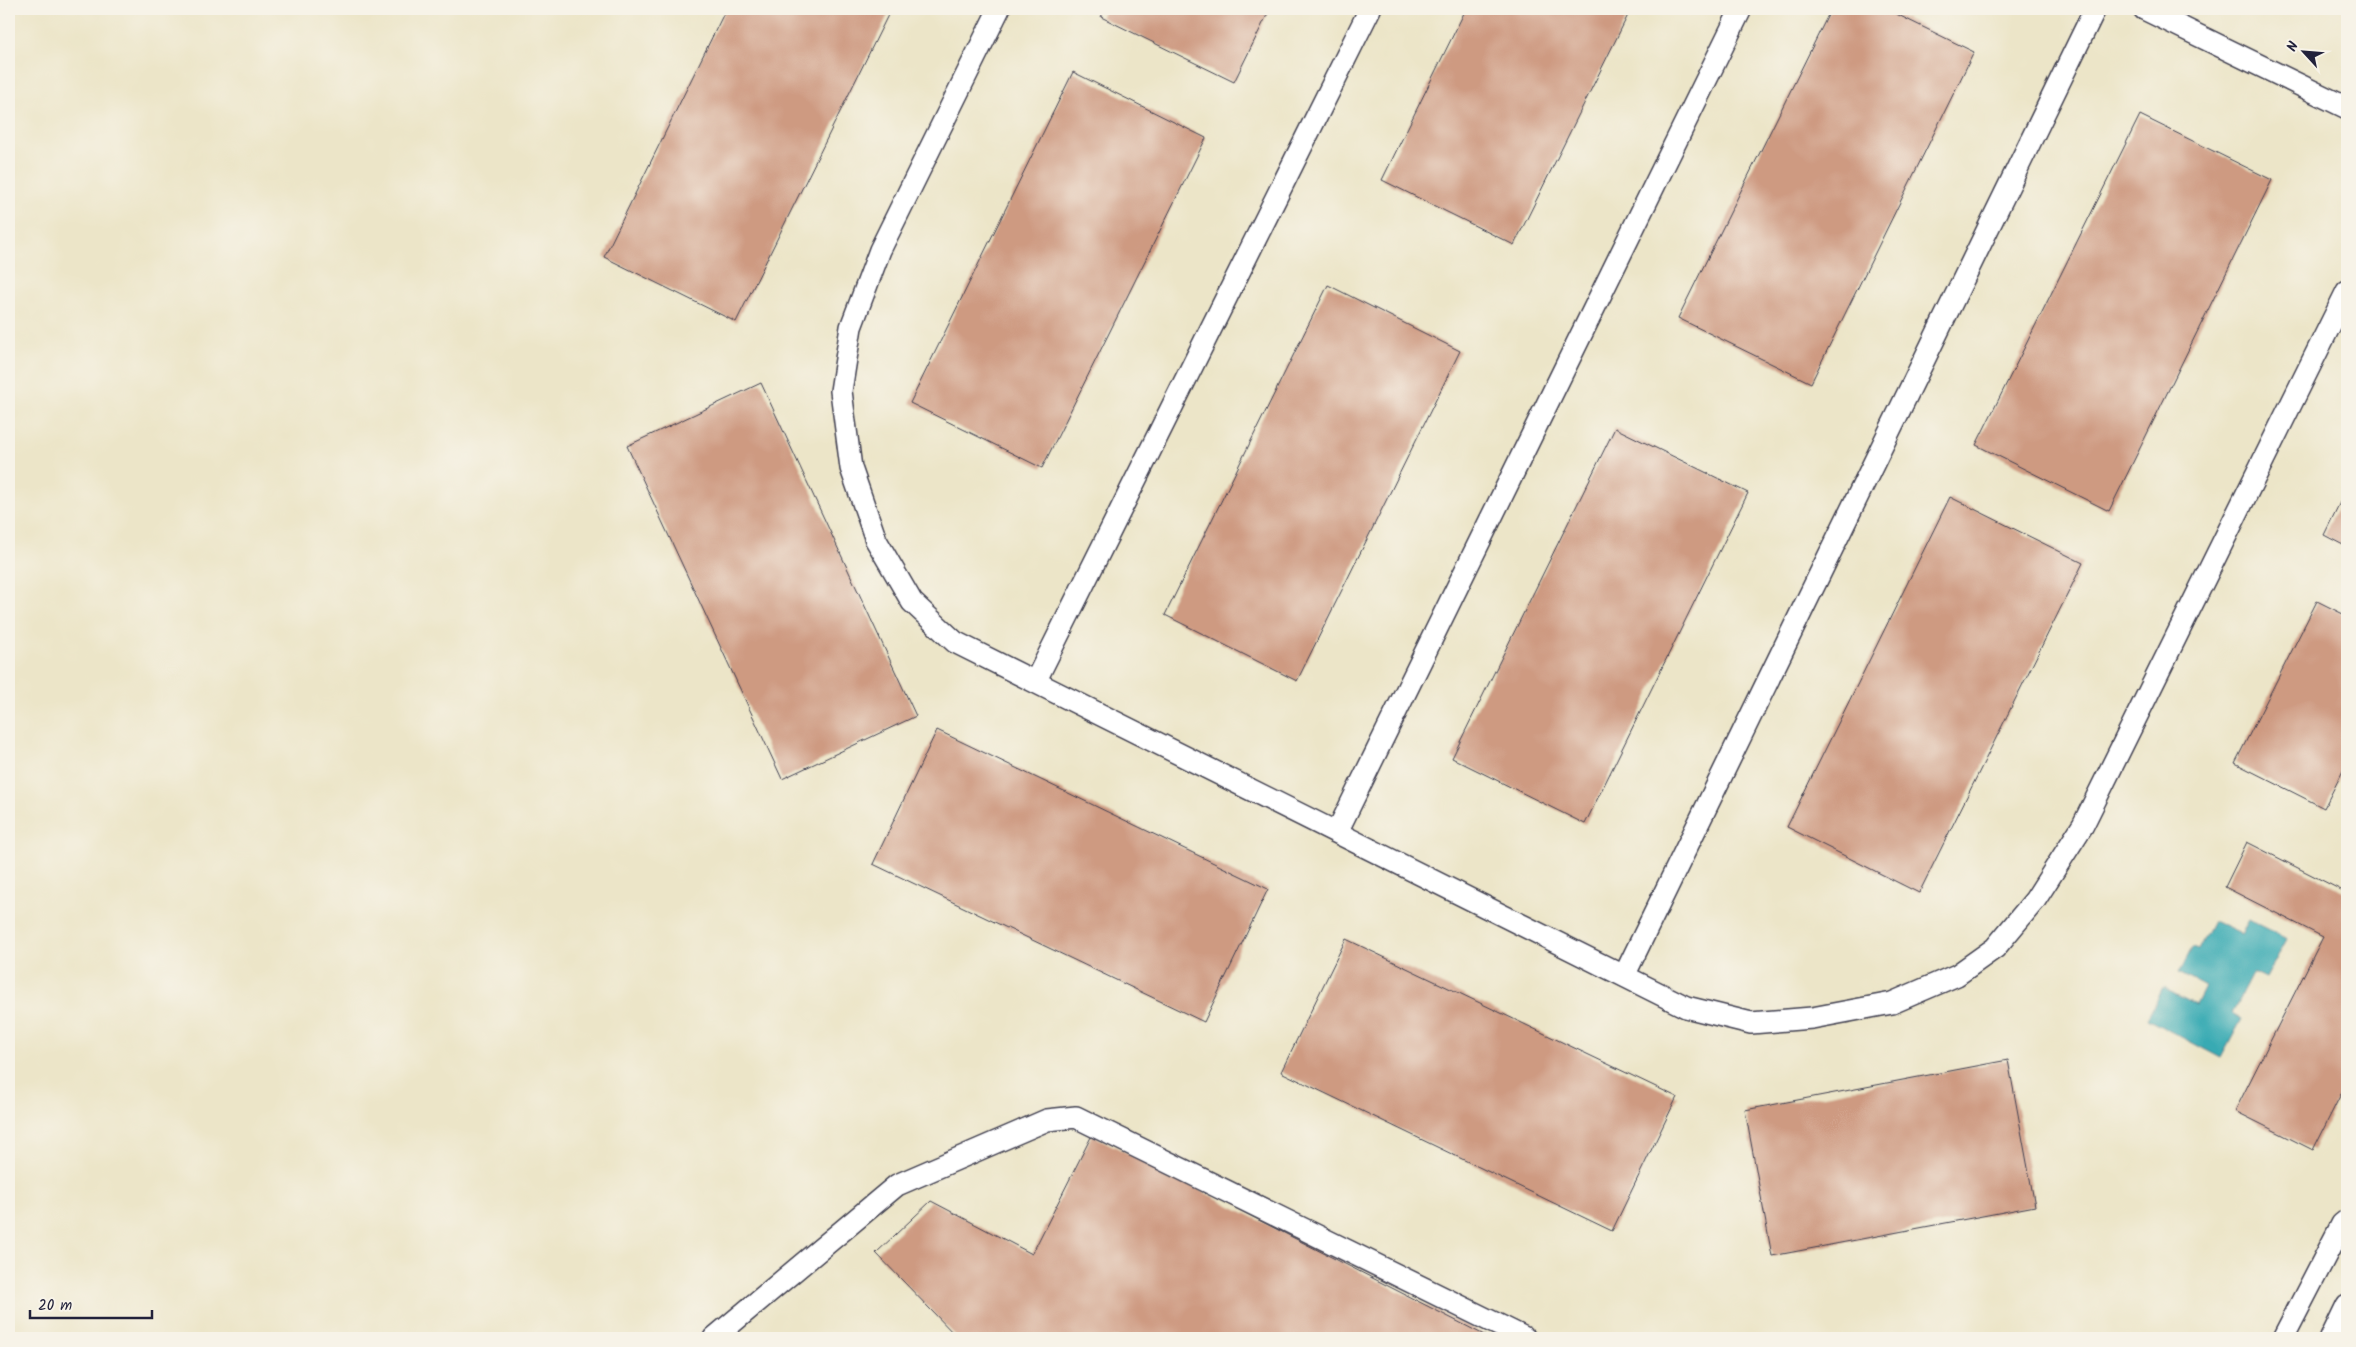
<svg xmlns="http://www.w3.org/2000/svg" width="2356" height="1347" viewBox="0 0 2356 1347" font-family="Kalam,sans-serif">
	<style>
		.water { fill: #39aab3; stroke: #2e6677 }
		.building { fill: #ce9a81 }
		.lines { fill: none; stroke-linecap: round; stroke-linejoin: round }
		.lane-casing { stroke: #403f50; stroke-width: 24 }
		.lane { stroke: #fff; stroke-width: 21 }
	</style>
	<rect width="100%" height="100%" fill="#f7f3e8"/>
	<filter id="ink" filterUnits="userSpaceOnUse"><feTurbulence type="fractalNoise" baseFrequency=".02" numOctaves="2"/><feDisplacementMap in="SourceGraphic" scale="10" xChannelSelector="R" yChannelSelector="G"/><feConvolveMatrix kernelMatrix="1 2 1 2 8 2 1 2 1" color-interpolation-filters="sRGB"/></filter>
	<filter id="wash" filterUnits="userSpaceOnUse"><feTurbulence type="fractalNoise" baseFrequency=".0096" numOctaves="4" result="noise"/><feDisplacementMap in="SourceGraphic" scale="20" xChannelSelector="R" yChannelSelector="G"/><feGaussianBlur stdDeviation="1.12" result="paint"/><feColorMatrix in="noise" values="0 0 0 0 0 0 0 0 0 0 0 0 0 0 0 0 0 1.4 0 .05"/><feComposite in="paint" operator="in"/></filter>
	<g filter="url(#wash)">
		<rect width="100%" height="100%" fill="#ece5c8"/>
		<!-- water -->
		<path class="water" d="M2249,920L2287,939L2266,978L2253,972L2232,1013L2242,1019L2221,1058L2147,1019L2163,988L2196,1005L2205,987L2179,973L2192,948L2198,950L2213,921L2241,934Z"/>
		<g id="blocks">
			<!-- building -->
			<path class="building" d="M726,9H891L736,322L604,257Z
				M1105,9H1270L1234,82L1101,17Z
				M1466,9H1631L1514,245L1382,180Z
				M1831,9H1886L1974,52L1811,383L1678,318Z
				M1073,72L1206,138L1042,468L910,403Z
				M2140,115L2272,180L2109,511L1976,445Z
				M1328,285L1460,351L1297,681L1165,615Z
				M761,383L916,716L782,779L627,446Z
				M1615,428L1748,493L1585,824L1452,758Z
				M2347,488V547L2324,535Z
				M1950,497L2083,563L1919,893L1787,827Z
				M2317,601L2347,616V763L2324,808L2235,763Z
				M937,730L1268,889L1204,1022L873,864Z
				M2247,842L2347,893V1082L2313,1150L2235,1111L2323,937L2225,887Z
				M1346,939L1677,1097L1612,1231L1281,1072Z
				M2008,1060L2035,1206L1772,1256L1745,1110Z
				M1092,1135L1490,1338H958L876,1253L931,1201L1032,1254Z"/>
		</g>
	</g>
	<g filter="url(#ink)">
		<use href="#blocks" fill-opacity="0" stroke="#403f50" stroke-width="1"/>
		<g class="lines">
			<!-- lane casing -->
			<g class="lane-casing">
				<path id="lane" d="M999,9L880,250L851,327L841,391L851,468L876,540L912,602L955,642L1035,682L1686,1007L1751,1023L1812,1018L1892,1003L1957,975L1995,948L2035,900L2083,825L2347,291
					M2144,9L2347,108
					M1035,682L1370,9
					M1337,832L1741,9
					M1624,976L2095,9
					M714,1338L897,1185L1047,1120L1076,1117L1525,1338
					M2283,1338L2342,1224L2347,1220
					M2331,1338L2347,1305"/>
			</g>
			<!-- lane -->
			<use href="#lane" class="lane"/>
		</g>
	</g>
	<!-- margin -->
	<rect width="2356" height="1347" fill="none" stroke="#f7f3e8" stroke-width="30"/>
	<!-- north arrow -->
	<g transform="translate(2304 52) rotate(296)" stroke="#f7f3e8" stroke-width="4" paint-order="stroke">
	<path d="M0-4L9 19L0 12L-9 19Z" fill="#22223b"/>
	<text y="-8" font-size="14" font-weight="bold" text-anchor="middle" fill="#22223b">N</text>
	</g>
	<!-- scale -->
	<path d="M30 1310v8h122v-8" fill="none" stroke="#22223b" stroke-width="2.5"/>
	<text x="38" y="1310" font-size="15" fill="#22223b" stroke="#f7f3e8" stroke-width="4" paint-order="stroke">20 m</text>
</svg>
